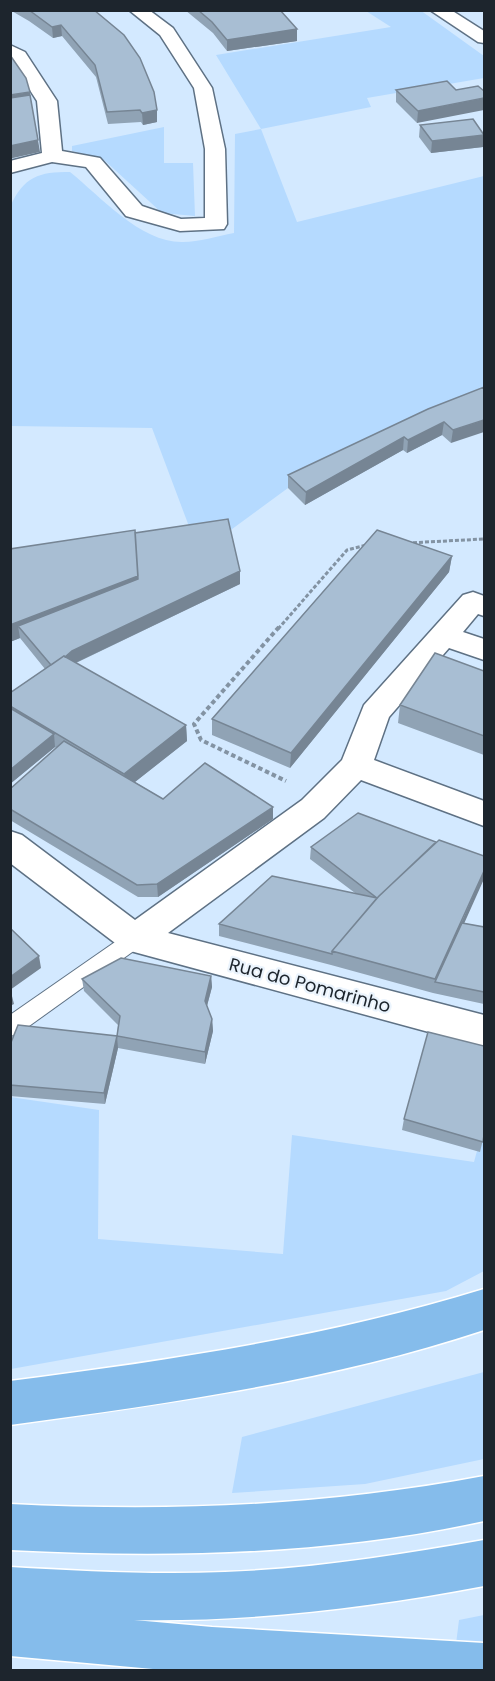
<svg xmlns="http://www.w3.org/2000/svg" width="495" height="1681" viewBox="0 0 495 1681" font-family="Poppins,sans-serif">
	<style>
		.green { fill: #b5daff }
		.lines { fill: none; stroke-linecap: round; stroke-linejoin: round }
		.service-casing { stroke: #5e7184; stroke-width: 2 }
		.minor-casing { stroke: #5e7184; stroke-width: 3 }
		.secondary-casing { stroke: #5e7184; stroke-width: 3 }
		.primary-casing { stroke: #fff; stroke-width: 3 }
		.path-far1 { stroke: #8393a3; stroke-width: 3; stroke-dasharray: 4 2; stroke-linecap: butt }
		.path { stroke: #8393a3; stroke-width: 4; stroke-dasharray: 4.5 3; stroke-linecap: butt }
		.service { fill: #fff; fill-rule: evenodd }
		.minor { fill: #fff; fill-rule: evenodd }
		.secondary { fill: #fff; fill-rule: evenodd }
		.primary { fill: #85bceb; fill-rule: evenodd }
		.wall { fill: #90a3b5 }
		.shaded-wall { fill: #768594 }
		.building { fill: #a8bed3; stroke: #768594; stroke-width: 1.5 }
		.labels { text-anchor: middle; dominant-baseline: central; stroke-width: 4.5; stroke-linejoin: round; paint-order: stroke }
		.street-label { font-size: 18px; fill: #1d252d; stroke: #ebf4fd }
	</style>
	<rect width="100%" height="100%" fill="#d3e9ff"/>
	<!-- green -->
	<path class="green" d="M420,10L484,56V78L367,98L371,107L261,129L297,222L484,176V399L288,488L228,532L193,537L152,428L11,426L10,207C24,176 39,172 70,172C101,197 141,243 183,242C199,242 217,236 234,233L235,134L261,129L216,55L391,27L366,11Z
		M164,127V163H193L195,216L162,213L104,160L72,151V146Z
		M10,1097L99,1110L98,1239L283,1254L292,1135L474,1162L484,1125V1271L446,1291L11,1369Z
		M484,1372V1459L365,1484L232,1493L242,1437Z
		M484,1615V1646L456,1644L459,1620Z"/>
	<g class="lines">
		<!-- service casing -->
		<g class="service-casing">
			<path id="service" d="M135,931L142,933L145,939L142,945L18,1034L10,1036V1015L128,933Z"/>
		</g>
		<!-- minor casing -->
		<g class="minor-casing">
			<path id="minor" d="M129,10H149L173,28L212,88L225,149L227,224L224,229L180,231L126,216L86,167L52,162L10,173V161L42,153L37,101L10,59V45L25,52L57,101L62,151L100,158L142,206L181,219L205,218V149L194,88L160,35Z
				M473,592L484,596V616L478,614L463,632L484,639V660L449,648L389,717L374,760L484,801V826L361,780L324,818L168,933L484,1015V1047L123,949L10,863V831L22,835L135,920L302,800L342,760L364,705L463,595Z"/>
		</g>
		<!-- secondary casing -->
		<g class="secondary-casing">
			<path id="secondary" d="M430,10H451L484,31V43L478,42Z"/>
		</g>
		<!-- primary casing -->
		<g class="primary-casing">
			<path id="primary" d="M484,1289V1330C330,1381 171,1403 10,1425V1381C171,1360 329,1337 484,1289Z
				M484,1476V1521C329,1555 169,1558 10,1550V1504C172,1512 325,1506 484,1476Z
				M484,1540V1586C368,1608 252,1622 134,1620L212,1627L484,1643V1670H164L10,1656V1567C82,1571 154,1575 225,1572C312,1569 399,1555 484,1540Z"/>
		</g>
		<!-- path-far1 -->
		<path class="path-far1" d="M407,543L484,539
			M278,629L347,550L370,544"/>
		<!-- path -->
		<path class="path" d="M279,627L194,724L201,740L286,781"/>
		<!-- service -->
		<use href="#service" class="service"/>
		<!-- minor -->
		<use href="#minor" class="minor"/>
		<!-- secondary -->
		<use href="#secondary" class="secondary"/>
		<!-- primary -->
		<use href="#primary" class="primary"/>
	</g>
	<!-- wall -->
	<path class="wall" d="M10,10H94L157,110V122L143,125L141,122L108,124L96,77L62,36L53,38L29,21Z
		M185,10H280L297,41L227,51L213,33Z
		M396,90H456L417,123L396,102Z
		M420,125L484,134L483,147L431,153L419,137Z
		M484,387L451,443L442,435L407,453L403,450L305,505L288,488V475Z
		M135,533L240,571V584L76,663L186,725L187,741L135,782L163,799L273,819L158,897H138L10,820V789L56,748L55,747L10,784V693L45,669L20,638L10,642V549Z
		M452,556L449,572L290,768L212,735V719Z
		M484,671V755L398,723L400,705Z
		M311,847L464,923L484,927V1004L433,993L331,965L219,936V924L355,893L310,859Z
		M211,976L212,987L207,1006L212,1019L213,1031L205,1064L118,1048L105,1104L10,1096V1045L117,1036L118,1025L84,991L82,979Z
		M404,1119L484,1135L480,1152L402,1130Z"/>
	<!-- shaded-wall -->
	<path class="shaded-wall" d="M61,25L62,36L53,38L52,27Z
		M297,29V41L227,51V40Z
		M30,92L31,107L10,110V95Z
		M484,98V110L417,123L418,111Z
		M157,110V122L143,125L142,113Z
		M484,135L483,147L431,153L432,141Z
		M38,140L40,152L13,158L10,159V146Z
		M484,420V432L451,443L453,430Z
		M444,422L442,435L407,453L408,440Z
		M404,437L403,450L305,505L306,492Z
		M452,556L449,572L290,768L291,753Z
		M240,571V584L73,664L53,667L72,651Z
		M138,576L139,592L18,626L20,638L10,642V625Z
		M186,725L187,741L126,789L124,774Z
		M54,734L55,747L10,784V770Z
		M273,807V819L158,897L157,884Z
		M484,871V879L438,982H435Z
		M39,956L41,968L10,990V977Z
		M211,976L212,987L205,1013V1001Z
		M11,992L14,1004L10,1006V993Z
		M212,1019L213,1031L205,1064V1052Z
		M117,1036L118,1048L105,1104L104,1093Z"/>
	<!-- building -->
	<path class="building" d="M29,10H94L124,35L140,58L154,92L157,110L142,113L140,110L107,112L95,65L61,25L52,27Z
		M198,10H280L297,29L227,40L212,22Z
		M10,55L26,78L30,92L10,95Z
		M447,81L456,90L478,86L484,91V98L418,111L396,90Z
		M30,95L38,140L10,146V98Z
		M473,119L484,135L432,141L420,125Z
		M484,387V420L453,430L444,422L408,440L404,437L306,492L288,475L428,409Z
		M228,519L240,571L72,651L65,657L64,656L51,665L18,626L138,579L135,533Z
		M135,530L138,576L10,625V549Z
		M377,530L452,556L291,753L212,719Z
		M435,653L484,671V736L400,705Z
		M64,656L186,725L124,774L10,706V693Z
		M10,708L54,734L10,770Z
		M64,741L163,799L205,763L273,807L157,884L137,885L10,809V789Z
		M358,813L436,842L377,898L311,847Z
		M439,840L484,856V871L435,979L332,951L379,896Z
		M272,876L377,898L332,951V954L219,924Z
		M462,923L484,927V992L435,982Z
		M10,928L39,956L10,977Z
		M121,958L211,976L205,1001L212,1019L205,1052L117,1036L120,1016L82,979Z
		M18,1025L117,1036L104,1093L10,1085V1045Z
		M428,1032L484,1046V1135L483,1142L404,1119Z"/>
	<g class="labels">
		<!-- street labels -->
		<g class="street-label">
			<text transform="translate(310 985) rotate(15)">Rua do Pomarinho</text>
		</g>
	</g>
	<!-- border -->
	<rect width="495" height="1681" fill="none" stroke="#1d252d" stroke-width="24"/>
</svg>
